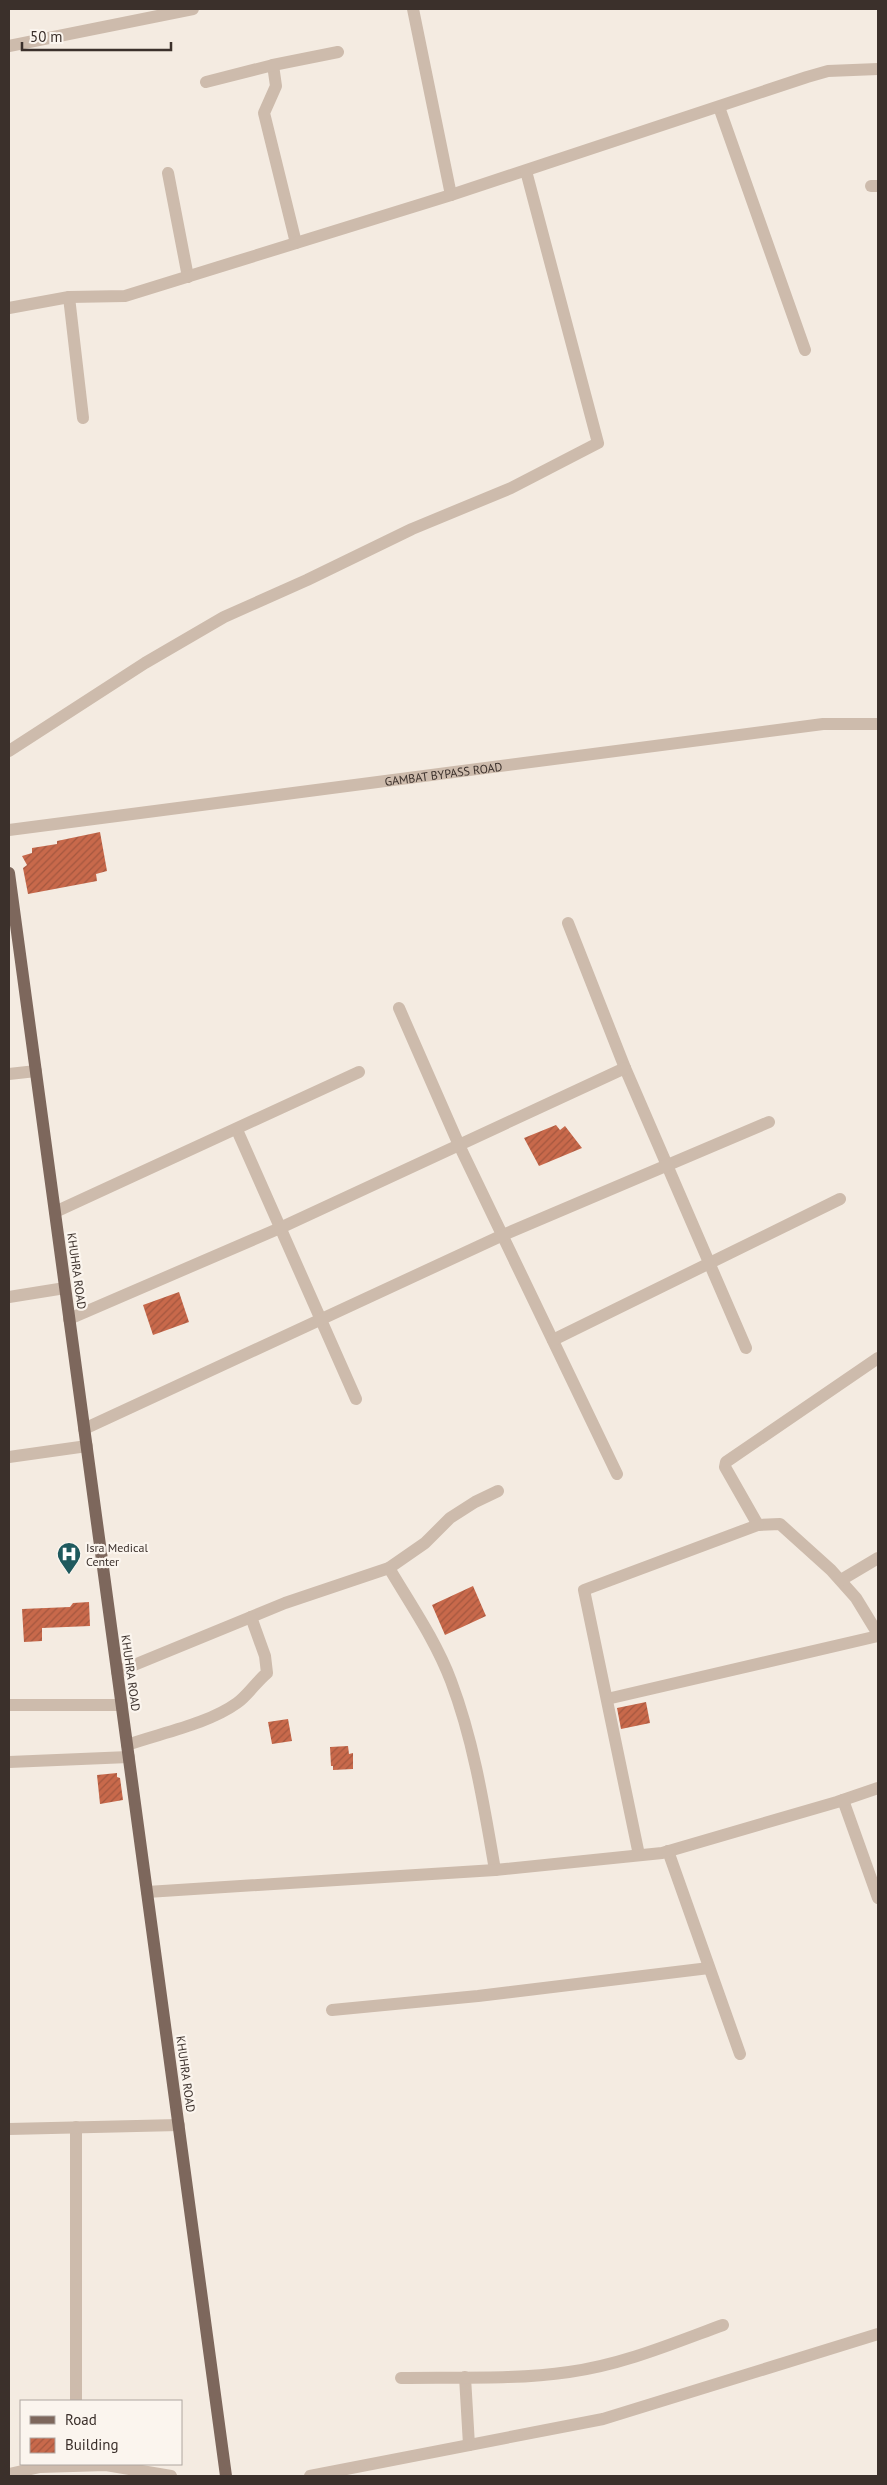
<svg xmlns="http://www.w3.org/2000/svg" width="887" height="2485" viewBox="0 0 887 2485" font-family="'PT Sans',sans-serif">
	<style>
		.building { fill: url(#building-hatch) }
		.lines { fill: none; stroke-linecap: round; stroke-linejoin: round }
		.minor { stroke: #cdbbac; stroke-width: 12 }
		.major { stroke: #7d675c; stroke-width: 12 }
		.labels { text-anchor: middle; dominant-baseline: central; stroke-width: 4.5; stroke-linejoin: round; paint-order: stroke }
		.street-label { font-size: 12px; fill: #3b302b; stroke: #fbf5ee }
		.poi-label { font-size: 12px; fill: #3b302b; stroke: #fbf5ee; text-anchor: start }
	</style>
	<defs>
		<pattern id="building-hatch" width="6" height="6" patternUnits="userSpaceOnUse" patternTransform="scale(1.25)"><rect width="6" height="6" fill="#c8694b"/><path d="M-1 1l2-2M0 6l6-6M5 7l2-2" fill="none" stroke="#a4573f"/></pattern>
	</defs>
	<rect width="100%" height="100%" fill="#f4ebe1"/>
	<!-- building -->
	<path class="building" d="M100,832L107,871L96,874L97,881L28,894L23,868L27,865L22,856L32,853V848L57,844V841Z
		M556,1125L560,1130L565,1126L582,1148L539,1166L524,1138Z
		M179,1292L189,1322L153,1335L143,1305Z
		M473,1586L486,1616L445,1635L432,1605Z
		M89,1602L90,1626L42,1628V1641L24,1642L22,1609L70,1607L73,1603Z
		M646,1702L650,1723L621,1729L617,1708Z
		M288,1719L292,1741L272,1744L268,1722Z
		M348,1746L349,1754L353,1753V1769L333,1770V1766H331L330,1747Z
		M117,1773V1777L120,1778L123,1800L100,1804L97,1775Z"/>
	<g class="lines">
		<!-- minor -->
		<g class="minor">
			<path d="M413,9L451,195"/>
			<path d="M9,46L193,9"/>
			<path d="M273,65L276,86L264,113L296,243"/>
			<path d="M206,82L273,65L338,52"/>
			<path d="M719,107L805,350"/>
			<path d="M168,173L188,277"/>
			<path d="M871,186H878"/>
			<path d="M69,297L83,418"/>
			<path d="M9,308L69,297L125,296L451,195L807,77L828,71L878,69"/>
			<path d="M9,751L145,663L224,617L307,580L412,529L511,488L598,443L526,171"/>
			<path id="s1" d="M9,830L823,724H878"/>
			<path d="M568,923L625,1068L746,1348"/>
			<path d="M399,1008L459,1145L617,1474"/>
			<path d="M9,1074L36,1071"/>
			<path d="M237,1130L356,1399"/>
			<path d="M55,1212L359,1072"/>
			<path d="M9,1297L65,1288"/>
			<path d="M69,1319L280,1228L625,1068"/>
			<path d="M553,1340L840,1199"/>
			<path d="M878,1358L726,1462L725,1467L758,1525L780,1524L831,1570L856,1598L878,1634"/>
			<path d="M84,1429L503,1235L769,1122"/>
			<path d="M9,1457L87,1446"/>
			<path d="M389,1568C411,1605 436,1641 451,1681C474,1742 484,1806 495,1870"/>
			<path d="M841,1580L878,1558"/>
			<path d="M117,1672L285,1603L389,1568L425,1543L450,1518L475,1502L498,1491"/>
			<path d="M607,1699L878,1636"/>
			<path d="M9,1705H122"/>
			<path d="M127,1745C161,1733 208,1724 237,1703C248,1695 256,1682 267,1673L265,1656L251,1617"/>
			<path d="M9,1762L129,1757"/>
			<path d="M843,1800L878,1898"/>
			<path d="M668,1851L740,2054"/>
			<path d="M639,1855L584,1590L758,1525"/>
			<path d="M147,1892L495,1870L662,1853L837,1802L878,1788"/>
			<path d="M332,2010L478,1996L709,1968"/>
			<path d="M76,2127V2401"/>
			<path d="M9,2129L179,2125"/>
			<path d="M465,2377L469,2445"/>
			<path d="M401,2378C456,2377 514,2380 569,2372C622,2365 674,2343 723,2325"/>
			<path d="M9,2474L40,2467L106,2465L171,2476"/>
			<path d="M310,2476L603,2419L878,2334"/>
		</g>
		<!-- major -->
		<path class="major" d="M9,873L226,2476"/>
	</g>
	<!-- icons -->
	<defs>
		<g id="hospital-pin" transform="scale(1.25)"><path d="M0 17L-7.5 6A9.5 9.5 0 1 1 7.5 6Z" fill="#1f5a5e" stroke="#fbf5ee"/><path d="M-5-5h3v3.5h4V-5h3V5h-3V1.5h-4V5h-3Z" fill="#fff"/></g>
	</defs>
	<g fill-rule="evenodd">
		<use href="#hospital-pin" x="69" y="1554"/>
	</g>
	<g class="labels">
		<!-- street labels -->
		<g class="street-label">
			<text stroke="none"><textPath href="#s1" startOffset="438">GAMBAT BYPASS ROAD</textPath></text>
			<text transform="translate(77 1271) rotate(82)">KHUHRA ROAD</text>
			<text transform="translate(131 1673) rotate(82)">KHUHRA ROAD</text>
			<text transform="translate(186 2074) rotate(82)">KHUHRA ROAD</text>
		</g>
		<!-- poi labels -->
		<g class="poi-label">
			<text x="86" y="1547">Isra Medical<tspan x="86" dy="14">Center</tspan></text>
		</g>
	</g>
	<!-- border -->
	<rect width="887" height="2485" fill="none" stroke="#3b302b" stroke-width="20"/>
	<!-- legend -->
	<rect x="20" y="2400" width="162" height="65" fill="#fbf5ee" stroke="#aea6a0"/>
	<rect x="30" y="2416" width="25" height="8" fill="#7d675c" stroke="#aea6a0"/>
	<text x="65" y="2425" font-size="15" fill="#3b302b">Road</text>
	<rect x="30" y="2438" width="25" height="15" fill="url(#building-hatch)" stroke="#aea6a0"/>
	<text x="65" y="2450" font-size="15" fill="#3b302b">Building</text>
	<!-- scale -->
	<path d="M22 42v8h149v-8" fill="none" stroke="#3b302b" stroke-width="2.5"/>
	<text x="30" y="42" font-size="15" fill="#3b302b" stroke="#fbf5ee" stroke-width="4" paint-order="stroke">50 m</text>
</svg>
